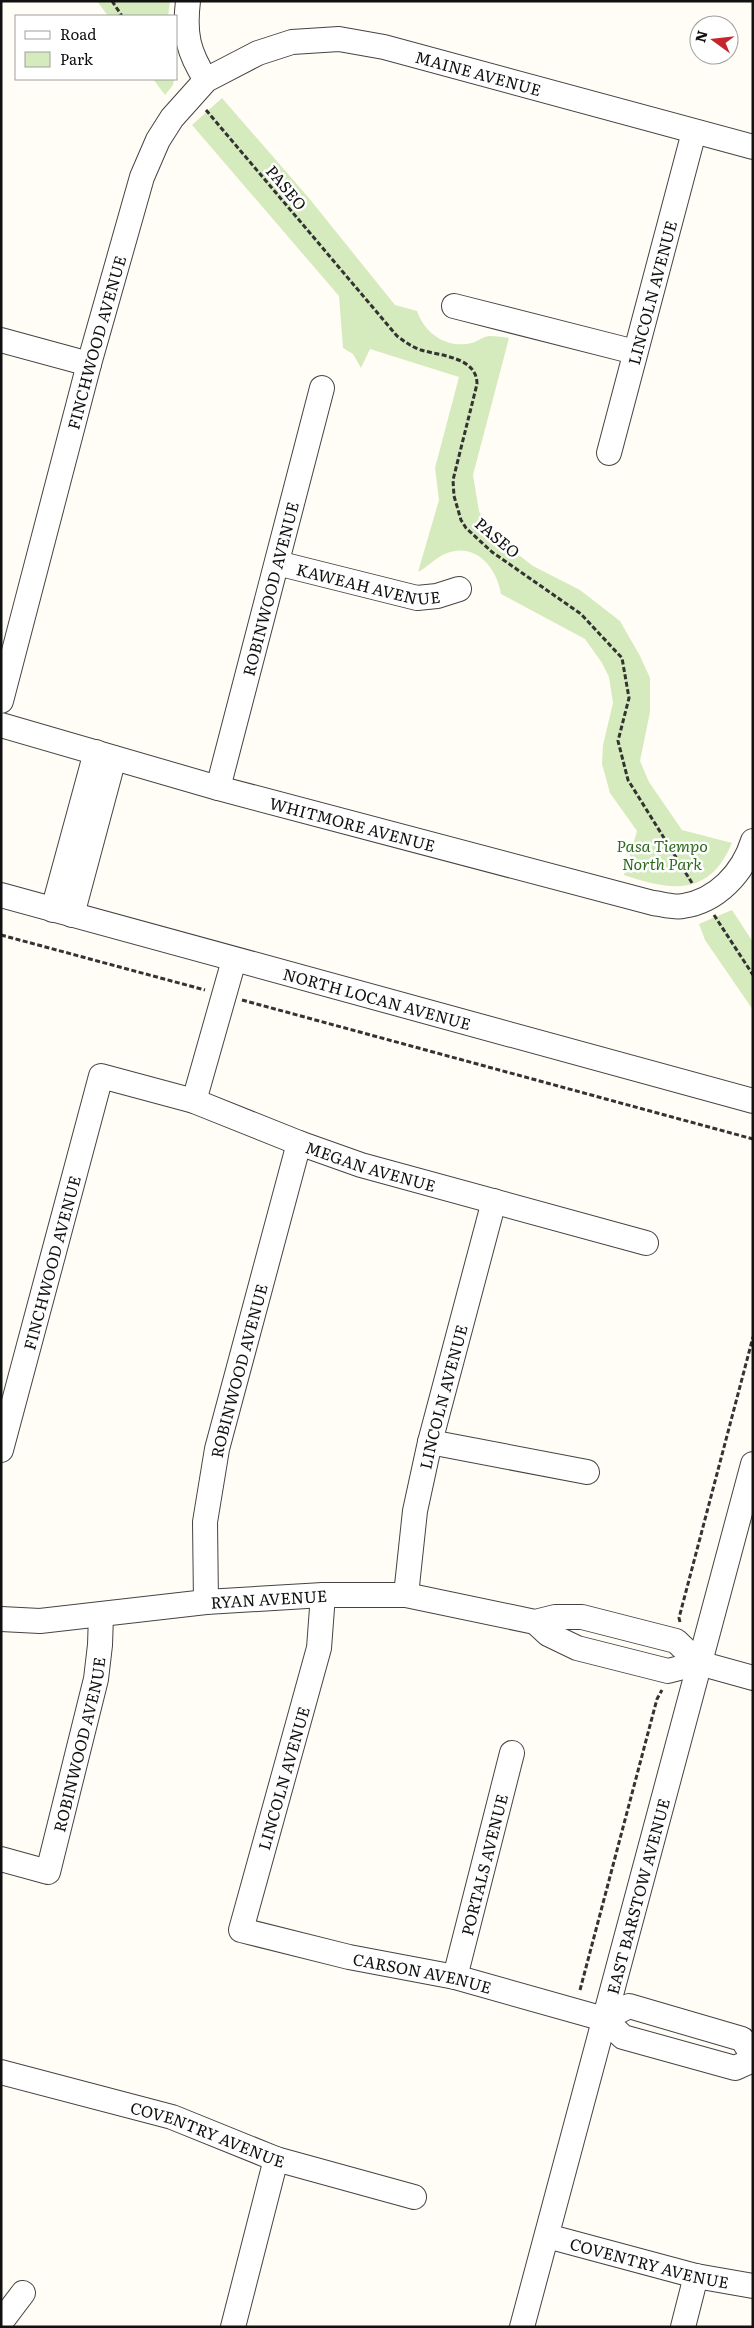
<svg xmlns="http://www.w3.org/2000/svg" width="754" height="2328" viewBox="0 0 754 2328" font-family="Literata,serif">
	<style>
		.green { fill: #d5ebbd }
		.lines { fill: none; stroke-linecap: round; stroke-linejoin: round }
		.minor-casing { stroke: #444; stroke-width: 26 }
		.path { stroke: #333; stroke-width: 3; stroke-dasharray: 5 2.5; stroke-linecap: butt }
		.minor { stroke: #fff; stroke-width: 24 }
		.labels { text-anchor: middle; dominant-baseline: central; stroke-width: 5; stroke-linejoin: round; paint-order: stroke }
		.street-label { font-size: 16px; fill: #111; stroke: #fff }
		.park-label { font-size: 16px; font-style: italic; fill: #2f6b1f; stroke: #fff }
	</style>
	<rect width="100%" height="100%" fill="#fffdf5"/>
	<!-- green -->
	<path class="green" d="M97,1H170L168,16H108Z
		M153,79H174L173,85L165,95Z
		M222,98L308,197L395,305L417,311C425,334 447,349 472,343C478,341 484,336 490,336C497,336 503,337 509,338L473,475L479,511L490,533L533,566L580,590L620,621L640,656L650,678V712L640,761L649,782L682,830L732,843C709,897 671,891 624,875L637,831L610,793L602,764L603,745L613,703L609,677L602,663L585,639L501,594C497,568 476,542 447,553C436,557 428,567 418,572L439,500L435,468L459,377L370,349L361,368L353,354L343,348L339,296L192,125Z
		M732,910L753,942V1010L705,940L699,924Z"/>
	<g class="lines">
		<!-- minor casing -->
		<g class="minor-casing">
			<g id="minor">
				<path d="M188,1C184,34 188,52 206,80"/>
				<path d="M454,306L635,352"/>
				<path d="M1,340L89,364"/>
				<path id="s1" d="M609,453L694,132"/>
				<path id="s2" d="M277,563L417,598L437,596L459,589"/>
				<path id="s3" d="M1,701L89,364L142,177L158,140L172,118L206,80L258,53L292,42L339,39L384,47L753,147"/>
				<path id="s4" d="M1,725L218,788L653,903C662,904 674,908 683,906C717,901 743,873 753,841"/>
				<path id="s5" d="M218,788L322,388"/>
				<path id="s6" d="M1,895L753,1101"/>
				<path d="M53,910L96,752"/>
				<path d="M72,915L114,758"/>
				<path d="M194,1101L234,960"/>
				<path d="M430,1442L587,1472"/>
				<path id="s7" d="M1,1450L101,1076L194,1101L299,1143L361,1165L646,1243"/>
				<path id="s8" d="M323,1595L319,1648L241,1930L349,1957L455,1977L604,2019L623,2037L735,2068L753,2060"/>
				<path id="s9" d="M406,1595L415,1511L430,1442L494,1201"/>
				<path id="s10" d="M206,1602L205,1522L217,1449L299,1143"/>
				<path id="s11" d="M1,1619L40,1621L206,1602L323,1595H406L535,1622L555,1617H582L676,1641L699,1663"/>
				<path d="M535,1622L548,1634L577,1648L668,1671L699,1663L753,1678"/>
				<path id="s12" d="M1,1859L48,1872L96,1679L100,1645L101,1615"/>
				<path id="s13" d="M455,1977L512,1753"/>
				<path d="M604,2019L629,2006L742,2039L753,2056"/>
				<path id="s14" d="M1,2072L172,2117L276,2159L414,2197"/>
				<path id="s15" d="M547,2236L696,2276L753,2286"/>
				<path d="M1,2322L23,2293"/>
				<path d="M233,2327L276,2159"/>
				<path id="s16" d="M522,2327L753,1464"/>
				<path d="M683,2327L696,2276"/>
			</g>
		</g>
		<!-- path -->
		<path class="path" d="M112,1L122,16
			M206,110L397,336C405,342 412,347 421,350C441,356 477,357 477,384L453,480L454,496L461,520L466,528L492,552L581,614L622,658L629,698L618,741L628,780L692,883
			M714,915L753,975
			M1,935L205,990
			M242,1000L753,1139
			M680,1622L679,1618L753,1337
			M580,1990L657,1699L662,1690"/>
		<!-- minor -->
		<use href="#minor" class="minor"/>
	</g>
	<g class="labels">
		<!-- street labels -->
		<g class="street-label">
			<text stroke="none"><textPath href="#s3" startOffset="945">MAINE AVENUE</textPath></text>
			<text transform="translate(287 187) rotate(50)">PASEO</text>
			<text stroke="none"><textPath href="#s1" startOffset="166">LINCOLN AVENUE</textPath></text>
			<text stroke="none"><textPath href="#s3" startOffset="371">FINCHWOOD AVENUE</textPath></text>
			<text transform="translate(498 537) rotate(40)">PASEO</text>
			<text stroke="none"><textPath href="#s2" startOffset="94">KAWEAH AVENUE</textPath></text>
			<text stroke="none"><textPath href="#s5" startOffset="206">ROBINWOOD AVENUE</textPath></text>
			<text stroke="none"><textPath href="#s4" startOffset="365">WHITMORE AVENUE</textPath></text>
			<text stroke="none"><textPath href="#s6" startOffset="390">NORTH LOCAN AVENUE</textPath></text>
			<text stroke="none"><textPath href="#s7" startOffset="672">MEGAN AVENUE</textPath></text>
			<text stroke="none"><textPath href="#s7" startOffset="194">FINCHWOOD AVENUE</textPath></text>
			<text stroke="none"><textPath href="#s10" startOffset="235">ROBINWOOD AVENUE</textPath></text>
			<text stroke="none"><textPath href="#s9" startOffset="202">LINCOLN AVENUE</textPath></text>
			<text stroke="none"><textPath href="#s11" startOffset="269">RYAN AVENUE</textPath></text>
			<text stroke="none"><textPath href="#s12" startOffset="180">ROBINWOOD AVENUE</textPath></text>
			<text transform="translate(283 1778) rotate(-74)">LINCOLN AVENUE</text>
			<text stroke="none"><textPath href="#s13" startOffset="116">PORTALS AVENUE</textPath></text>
			<text stroke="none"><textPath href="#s16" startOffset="446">EAST BARSTOW AVENUE</textPath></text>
			<text stroke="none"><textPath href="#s8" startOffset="532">CARSON AVENUE</textPath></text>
			<text stroke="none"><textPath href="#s14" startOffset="216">COVENTRY AVENUE</textPath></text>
			<text stroke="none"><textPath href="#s15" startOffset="106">COVENTRY AVENUE</textPath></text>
		</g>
		<!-- park labels -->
		<g class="park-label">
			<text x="662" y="845">Pasa Tiempo<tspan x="662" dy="18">North Park</tspan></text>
		</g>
	</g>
	<!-- border -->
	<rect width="754" height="2328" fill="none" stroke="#111111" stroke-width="5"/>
	<!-- legend -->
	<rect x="15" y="15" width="162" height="65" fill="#ffffff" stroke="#a0a0a0"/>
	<rect x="25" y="31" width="25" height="8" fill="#ffffff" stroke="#a0a0a0"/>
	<text x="60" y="40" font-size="15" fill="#111111">Road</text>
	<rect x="25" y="52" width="25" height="15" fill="#d5ebbd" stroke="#a0a0a0"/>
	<text x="60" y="65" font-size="15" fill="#111111">Park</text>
	<!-- north arrow -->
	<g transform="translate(714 40) rotate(285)"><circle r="24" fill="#ffffff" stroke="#a0a0a0"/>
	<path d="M0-4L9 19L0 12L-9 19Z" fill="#c4262e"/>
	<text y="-8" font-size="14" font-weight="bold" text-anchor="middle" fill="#111111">N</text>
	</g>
</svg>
